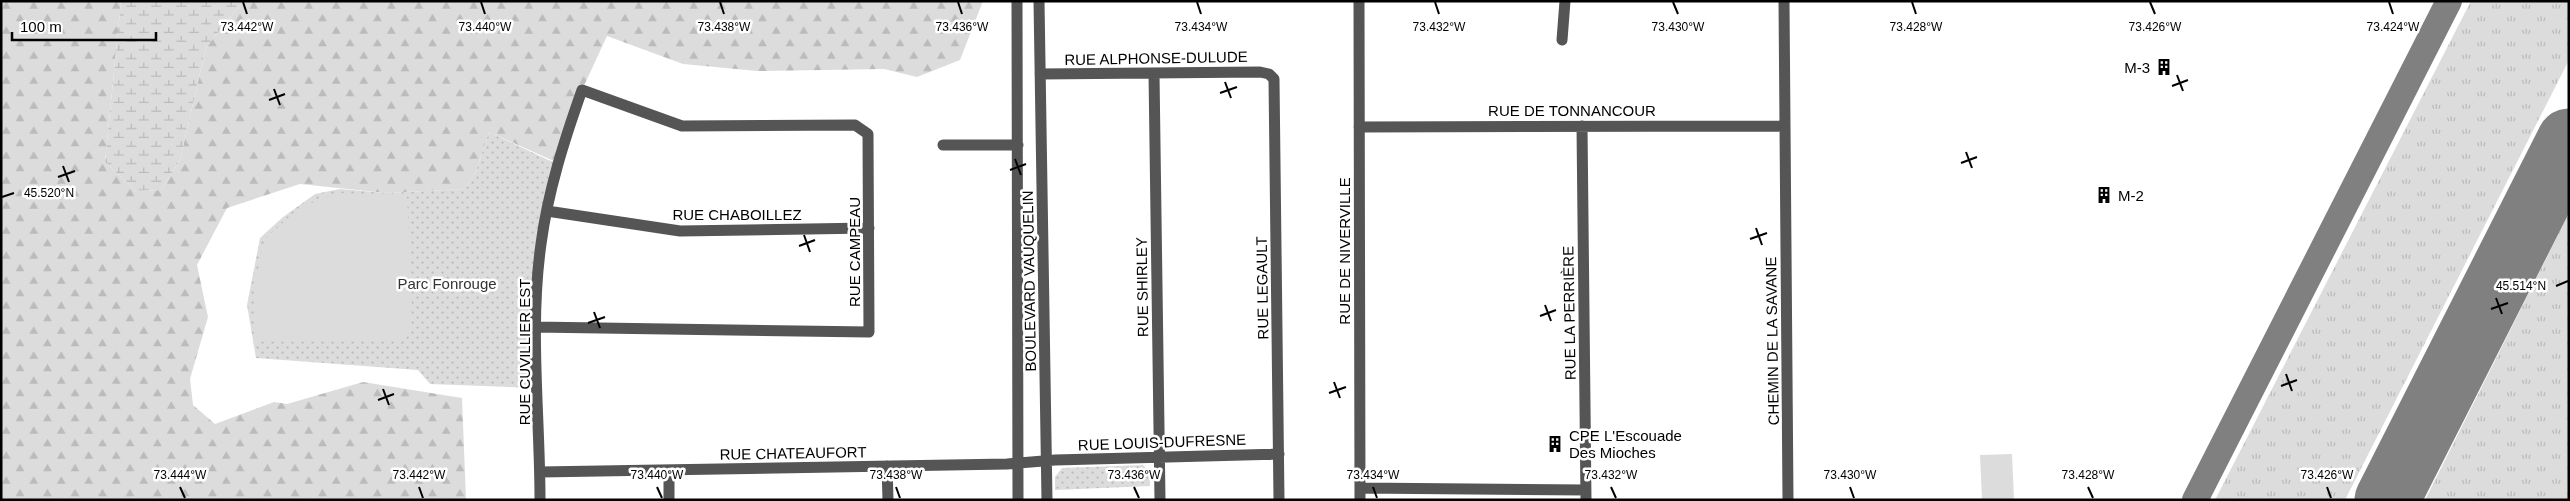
<svg xmlns="http://www.w3.org/2000/svg" width="2570" height="501" viewBox="0 0 2570 501" font-family="Arial,sans-serif">
	<style>
		.grass { fill: url(#grass-tufts) }
		.forest { fill: url(#forest-firs) }
		.wetland { fill: url(#wetland-marsh) }
		.park { fill: url(#park-dots) }
		.pitch { fill: #dcdcdc }
		.lines { fill: none; stroke-linecap: round; stroke-linejoin: round }
		.taxiway { stroke: #808080; stroke-width: 26 }
		.runway { stroke: #808080; stroke-width: 65 }
		.minor { stroke: #555; stroke-width: 11 }
		.ticks { fill: none; stroke: #000; stroke-width: 2 }
		.labels { text-anchor: middle; dominant-baseline: central; stroke-width: 5; stroke-linejoin: round; paint-order: stroke }
		.street-label { font-size: 15px; fill: #000; stroke: #fff }
		.poi-label { font-size: 15px; fill: #000; stroke: #fff; text-anchor: start }
		.park-label { font-size: 15px; fill: #333; stroke: #fff }
		.ticks-label { font-size: 12px; text-anchor: middle; fill: #000; stroke: #fff; stroke-width: 5; stroke-linejoin: round; paint-order: stroke }
	</style>
	<defs>
		<pattern id="grass-tufts" width="24" height="20" patternUnits="userSpaceOnUse" patternTransform="scale(1.25)"><rect width="24" height="20" fill="#dcdcdc"/><path d="M3 7l-1-3M5 7V3M7 7l1-3M15 17l-1-3M17 17v-4M19 17l1-3" fill="none" stroke="#bbb"/></pattern>
		<pattern id="forest-firs" width="22" height="20" patternUnits="userSpaceOnUse" patternTransform="scale(1.25)"><rect width="22" height="20" fill="#dcdcdc"/><path d="M5 1l3.5 6h-7zM16 11l3.5 6h-7z" fill="#bbb"/></pattern>
		<pattern id="wetland-marsh" width="20" height="14" patternUnits="userSpaceOnUse" patternTransform="scale(1.25)"><rect width="20" height="14" fill="#dcdcdc"/><path d="M1 5h8M5 5V1M11 12h8M15 12V8" fill="none" stroke="#bbb"/></pattern>
		<pattern id="park-dots" width="8" height="8" patternUnits="userSpaceOnUse" patternTransform="scale(1.25)"><rect width="8" height="8" fill="#dcdcdc"/><path d="M2 2h.1M6 6h.1" fill="none" stroke="#bbb" stroke-width="1.8" stroke-linecap="round"/></pattern>
	</defs>
	<rect width="100%" height="100%" fill="#fff"/>
	<!-- grass -->
	<path class="grass" d="M2471,1H2569V60L2345,500H2215Z
		M2569,213V500H2425Z"/>
	<!-- forest -->
	<path class="forest" d="M1,1H121L105,162L136,191L161,190L180,160L206,47L244,1H983L960,60L917,77L884,69L757,71L683,64L607,36L582,90L556,162L489,132L475,174L465,189L386,193L300,184L227,208L197,265L208,317L190,379L193,405L215,424L274,402L287,404L363,382L462,398L466,500H1Z"/>
	<!-- wetland -->
	<path class="wetland" d="M121,1H244L206,47L180,160L161,190L136,191L105,162Z"/>
	<!-- park -->
	<path class="park" d="M489,132L557,164L540,245L537,388L430,384L418,370L256,358L247,305L260,238L283,217L315,194L340,189L386,193L465,189L475,174Z
		M1143,465L1150,473V486L1055,490V477L1062,468Z"/>
	<!-- pitch -->
	<path class="pitch" d="M336,193L407,196L412,304L411,333L403,341L256,342L254,286L265,239L299,208Z
		M2012,454L2014,500H1982L1980,455Z"/>
	<g class="lines">
		<!-- taxiway -->
		<path class="taxiway" d="M2195,500L2449,1"/>
		<!-- runway -->
		<path class="runway" d="M2387,500L2569,141"/>
		<!-- minor -->
		<path class="minor" d="M1017,1L1018,500
			M1039,1L1047,500
			M1359,1L1360,500
			M1784,1L1788,500
			M1562,40L1565,1
			M1154,73L1160,500
			M1040,74L1260,72L1269,74L1274,79L1279,500
			M1582,126L1586,500
			M1359,127L1784,126
			M943,145H1018
			M547,211L680,231L869,228
			M535,327L869,332L868,134L855,125L682,126L582,90C564,141 548,191 541,244C529,329 540,415 540,500
			M887,466L888,500
			M669,470V500
			M540,472L1007,464L1055,460L1279,454
			M1360,488L1586,490"/>
	</g>
	<!-- ticks -->
	<path class="ticks" d="M243,2L247,14M481,2L485,14M720,2L724,14M958,2L962,14M1197,2L1201,14M1435,2L1439,14M1673,2L1678,14M1912,2L1916,14M2150,2L2155,14M2389,2L2393,14M2177,75L2183,91M1225,82L1231,98M2172,86L2188,80M274,89L280,105M1220,93L1237,87M269,100L285,94M1966,152L1972,168M1015,159L1021,175M1961,163L1977,157M63,166L69,182M1010,170L1026,164M58,177L75,171M2,197L14,193M1756,228L1762,245M804,235L810,252M1750,239L1767,233M799,246L815,240M2556,286L2568,281M2496,298L2502,314M1545,305L1551,321M2491,309L2508,303M594,312L600,328M1540,316L1556,310M588,323L605,317M2286,374L2292,391M1334,382L1340,398M2281,386L2297,380M383,389L389,405M1329,393L1346,387M378,400L394,394M180,487L185,498M419,487L423,498M657,487L662,498M896,487L900,498M1134,487L1139,498M1373,487L1377,498M1611,487L1616,498M1850,487L1854,498M2088,487L2093,498M2327,487L2331,498"/>
	<!-- icons -->
	<defs>
		<g id="building-bare" transform="scale(1.35)"><path d="M-4-6H4V6H1V3H-1V6H-4ZM-2.5-4.3h1.7v1.8h-1.7ZM.8-4.3h1.7v1.8H.8ZM-2.5-1h1.7V.8h-1.7ZM.8-1h1.7V.8H.8Z" fill="#000" stroke="#fff" stroke-width="2.5" paint-order="stroke"/></g>
	</defs>
	<g fill-rule="evenodd">
		<use href="#building-bare" x="2164" y="67"/>
		<use href="#building-bare" x="2104" y="195"/>
		<use href="#building-bare" x="1555" y="444"/>
	</g>
	<g class="labels">
		<!-- street labels -->
		<g class="street-label">
			<text transform="translate(1156 58) rotate(-1)">RUE ALPHONSE-DULUDE</text>
			<text x="1572" y="110">RUE DE TONNANCOUR</text>
			<text x="737" y="214">RUE CHABOILLEZ</text>
			<text transform="translate(1344 251) rotate(-90)">RUE DE NIVERVILLE</text>
			<text transform="translate(854 252) rotate(-90)">RUE CAMPEAU</text>
			<text transform="translate(1029 281) rotate(-91)">BOULEVARD VAUQUELIN</text>
			<text transform="translate(1142 287) rotate(-91)">RUE SHIRLEY</text>
			<text transform="translate(1262 288) rotate(-91)">RUE LEGAULT</text>
			<text transform="translate(1569 313) rotate(-91)">RUE LA PERRIÈRE</text>
			<text transform="translate(1772 341) rotate(-91)">CHEMIN DE LA SAVANE</text>
			<text transform="translate(524 352) rotate(-90)">RUE CUVILLIER EST</text>
			<text transform="translate(1162 442) rotate(-2)">RUE LOUIS-DUFRESNE</text>
			<text transform="translate(793 453) rotate(-1)">RUE CHATEAUFORT</text>
		</g>
		<!-- poi labels -->
		<g class="poi-label">
			<text x="2150" y="67" text-anchor="end">M-3</text>
			<text x="2118" y="195">M-2</text>
			<text x="1569" y="435">CPE L'Escouade<tspan x="1569" dy="17">Des Mioches</tspan></text>
		</g>
		<!-- park labels -->
		<g class="park-label">
			<text x="447" y="283">Parc Fonrouge</text>
		</g>
	</g>
	<g class="ticks-label">
		<text x="247" y="31">73.442°W</text>
		<text x="485" y="31">73.440°W</text>
		<text x="724" y="31">73.438°W</text>
		<text x="962" y="31">73.436°W</text>
		<text x="1201" y="31">73.434°W</text>
		<text x="1439" y="31">73.432°W</text>
		<text x="1678" y="31">73.430°W</text>
		<text x="1916" y="31">73.428°W</text>
		<text x="2155" y="31">73.426°W</text>
		<text x="2393" y="31">73.424°W</text>
		<text x="49" y="197">45.520°N</text>
		<text x="2521" y="290">45.514°N</text>
		<text x="180" y="479">73.444°W</text>
		<text x="419" y="479">73.442°W</text>
		<text x="657" y="479">73.440°W</text>
		<text x="896" y="479">73.438°W</text>
		<text x="1134" y="479">73.436°W</text>
		<text x="1373" y="479">73.434°W</text>
		<text x="1611" y="479">73.432°W</text>
		<text x="1850" y="479">73.430°W</text>
		<text x="2088" y="479">73.428°W</text>
		<text x="2327" y="479">73.426°W</text>
	</g>
	<!-- border -->
	<rect width="2570" height="501" fill="none" stroke="#000000" stroke-width="5"/>
	<!-- scale -->
	<path d="M12 32v8h144v-8" fill="none" stroke="#000000" stroke-width="2.5"/>
	<text x="20" y="32" font-size="15" fill="#000000" stroke="#ffffff" stroke-width="4" paint-order="stroke">100 m</text>
</svg>
